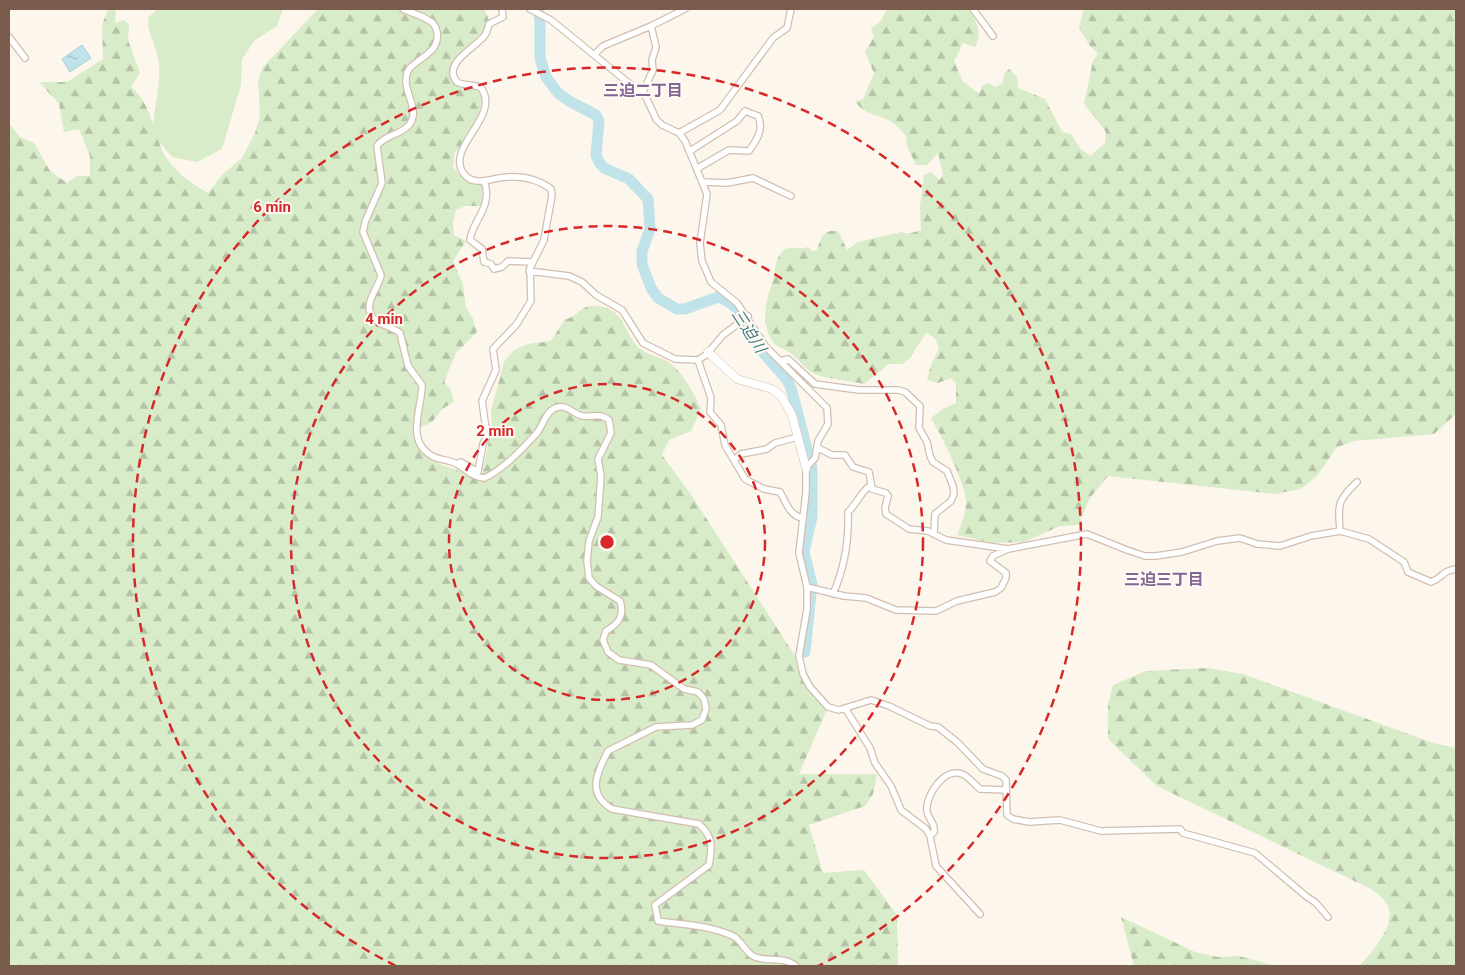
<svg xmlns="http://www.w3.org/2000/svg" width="1465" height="975" viewBox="0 0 1465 975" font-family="Roboto,'Noto Sans JP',sans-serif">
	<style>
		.forest { fill: url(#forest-firs) }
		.park { fill: #d8ecc9 }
		.water { fill: url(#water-ripples); stroke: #a5d3da }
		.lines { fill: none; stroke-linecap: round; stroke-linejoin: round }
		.river { stroke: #bfe3e8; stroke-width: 11 }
		.street-casing { stroke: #d1beb0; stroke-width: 8 }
		.secondary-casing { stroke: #d6c0b0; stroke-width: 9 }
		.street { stroke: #fff; stroke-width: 5.5 }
		.secondary { stroke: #fff; stroke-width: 8 }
		.ring { fill: none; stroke: #d62828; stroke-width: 2.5; stroke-dasharray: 9 6 }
		.labels { text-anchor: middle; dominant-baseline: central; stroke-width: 4; stroke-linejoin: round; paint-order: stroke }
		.neighbourhood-label { font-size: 16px; font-weight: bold; fill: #846695; stroke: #fffaf3 }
		.water-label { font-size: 16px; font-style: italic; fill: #437c86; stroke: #fffaf3 }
		.centre { fill: #d62828; stroke: #fffaf3; stroke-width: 2.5 }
		.ring-label { font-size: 15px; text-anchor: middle; font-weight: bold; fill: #d62828; stroke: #fffaf3; stroke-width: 4; stroke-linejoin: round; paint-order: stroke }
	</style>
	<defs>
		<pattern id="forest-firs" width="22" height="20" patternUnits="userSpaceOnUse" patternTransform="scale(1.25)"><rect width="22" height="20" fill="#d8ecc9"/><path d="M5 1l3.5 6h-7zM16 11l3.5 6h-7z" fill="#b4c2a5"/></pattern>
		<pattern id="water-ripples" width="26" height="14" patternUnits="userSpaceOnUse" patternTransform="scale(1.25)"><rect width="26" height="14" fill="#bfe3e8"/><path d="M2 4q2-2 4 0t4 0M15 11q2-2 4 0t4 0" fill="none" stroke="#a0bbbe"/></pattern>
	</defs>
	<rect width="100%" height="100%" fill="#fdf6ec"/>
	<!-- forest -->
	<path class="forest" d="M108,9H116L115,23L124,20L129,24L128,40L140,73L131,87C150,103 153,127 162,150C171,169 190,183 208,193L224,173L242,158L255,133L260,116L258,80L263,67L318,9H484L489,20L485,29L461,54L451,73L455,84L480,91C486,114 468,128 460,148L455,152L453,166C460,179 469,181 483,185L481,206H465L456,210L453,222L454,235L466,241L453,261L463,285L466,307L473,319L477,332L456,353L444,382L451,390L454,402L442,409L432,422L415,430C418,455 434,463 457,470C467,473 469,478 481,480L492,426L491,411L504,362L514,350L528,344L551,341L565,319C579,317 579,305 595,306C624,307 623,330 637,346C644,353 656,356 665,360C682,369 693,392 701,409L691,431L669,440L662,455L692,496L828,707L799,774H877L873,794L865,806L809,825L823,873L864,870L897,915L898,966H9V123L20,137L34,143L50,171L67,183L77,176H90V156L79,129L64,132L59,104L39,82H67L103,59L102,25Z
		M887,9H968C977,21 983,33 975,47L963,43L954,61L963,82L979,93L982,86L989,83L995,87L1003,83L1004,74L1009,69L1017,77L1018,88L1045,99L1062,132L1071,134L1080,148L1090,156L1105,143L1106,132L1084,104L1093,61L1098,53L1090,46L1079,27L1084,9H1456V414L1434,434L1354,441L1336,448L1317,476L1301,489L1275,494L1108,476L1090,498L1078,525L1060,526L1024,542L991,543L957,535C962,524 966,513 966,501C965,483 941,434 931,418L943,409L956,403V383L951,378L938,383L927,380L931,365L939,349L935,338L926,333L909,359L902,364H889L864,384C848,380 830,380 815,374C804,369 799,359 789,352C786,349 779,348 776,345C761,331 764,304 771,287C776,275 773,252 789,248C796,247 800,250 807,247L813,251L817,250C821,237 824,229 838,231L847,250L858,242L902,232L908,234L921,230L920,206L924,175L931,172L940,180L943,174L938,153L927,165H916L907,146L906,136C902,131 897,125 892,122C878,114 864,115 855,101L863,99L874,73L865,52L874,37L871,29L881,21Z
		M1207,668L1243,674L1433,743L1456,748V966H1359C1371,954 1394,927 1389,909C1386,900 1378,894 1371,889L1157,786L1108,739V704L1113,685L1146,671Z
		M1121,917L1195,952L1218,957L1239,956L1277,966H1134Z"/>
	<!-- park -->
	<path class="park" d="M157,9H283L277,26L255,40L242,59L241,85L222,149L197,162L172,157L153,134C153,110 161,87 159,63C157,47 147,34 148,18Z"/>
	<!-- water -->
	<path class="water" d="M82,45L91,58L70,72L62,59Z"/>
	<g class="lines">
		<!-- river -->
		<path class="river" d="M538,9L540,19V58L546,77L558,93L569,101L596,115L599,121L596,155L599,162L604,168L629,179L648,199L650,229L642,251V264L651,288L658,298L677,309H685L718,297L727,301L736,308L760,349L787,380L791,388L812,468V517L804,552L812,584L805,652"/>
		<!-- street casing -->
		<g class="street-casing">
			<path id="street" d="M403,9C411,13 421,15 428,20C433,22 436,27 437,32C440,51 422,56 411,67C407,70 406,76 406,81C406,96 420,111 409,125C401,135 384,135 377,146L382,183L365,222L363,232L381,275C379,289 360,305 375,320C382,326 393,327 400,333L408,366L422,385C422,409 404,442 434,457C441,460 450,460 457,464C467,469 471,477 484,478C503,470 523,448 537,433C544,424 546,409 559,407C568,405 574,415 583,416C593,417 601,413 609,420L611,433L598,459L601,476L598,517L589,541L587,561L589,578L596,586L620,601C625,616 618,624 606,631L603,640L608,652L619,660L651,665L684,689L698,692L704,699L706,709L702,720L692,725L656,727L608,751C596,774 587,794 612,809L699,824C714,838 712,847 709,865L655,905L658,921C684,925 708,925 733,936C742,940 745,953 755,957C768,962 784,956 796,966
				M530,9L551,20L646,97L656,119L662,125L679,133L685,141L707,194L700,243L702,261L711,282L737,303L766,347L827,408L828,424L818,441L815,458L806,468V492L799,553L807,587V609L799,656L803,674L810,687L828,707L839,710L871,700L889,706L930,726L938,727L957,742L983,769L1002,776L1006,780L1007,815L1013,819L1029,822L1060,820L1101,831L1180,829L1183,833L1255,853L1307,897L1315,902L1328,917
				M973,9L993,36
				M9,37L25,58
				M594,55L603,46L651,26
				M642,94L653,70L652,60L656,47L651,26L685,9
				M679,133L720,110L773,38L787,28L791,9
				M690,151L737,121L745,111L758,116C764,129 757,140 749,151L729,150L698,168
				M484,181C494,206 471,223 470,240L482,249L484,262L491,264L494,269L502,267L508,261L532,262
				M704,182L727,183L753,178L791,196
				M529,271L569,276L582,282L596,295L622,310L643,343L675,359L698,360L711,398L710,412L721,425L725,445L745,479L764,489L780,492C786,502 789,515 802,518
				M698,360L706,355L723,335L748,316
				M780,361L788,359L815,384L859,390H898L905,392L920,406L919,428L927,442L930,456L933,462L947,471L953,486L954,494L951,501L935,514L934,534
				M818,448L832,455H845L853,467L869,472L872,489L886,493L888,496L885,508L886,514L909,529L928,531L946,540L1008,549
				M734,460L741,454L767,449L775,443L798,437
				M457,464L461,462L478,472L483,444L487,436L482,401L496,370L493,349L516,325L531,301L530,268L544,240L552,195L551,189C539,180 523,176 507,177C494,177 475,188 464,174C444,148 500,118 482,89C479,84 463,86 457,82C441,63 477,47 485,35C487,32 488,28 489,24L503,17L502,9
				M1340,531C1338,504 1337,501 1357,482
				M807,587L844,596L866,598L896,610L936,611L957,601L995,592L1001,588L1006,578V573L990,561L993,556L1008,549L1087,534L1127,550L1145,556H1156L1182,552L1217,541L1240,538L1257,544L1280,546L1311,536L1340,531L1369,539L1404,562L1408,572L1431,582C1443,578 1441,571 1456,569
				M833,594C845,567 849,541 848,512C857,504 861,491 871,485
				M845,708L870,748L875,763L891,786L901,810L926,829L930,836L936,866L980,914
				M930,836L934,832C936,824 928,819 927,811C925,796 944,767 962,774C968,776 975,785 980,789L1006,790"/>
		</g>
		<!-- secondary casing -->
		<g class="secondary-casing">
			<path id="secondary" d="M708,352L737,379L772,389L781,396L792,415L806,468"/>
		</g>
		<!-- street -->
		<use href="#street" class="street"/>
		<!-- secondary -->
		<use href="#secondary" class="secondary"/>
	</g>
	<!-- distance rings -->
	<g class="ring">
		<circle cx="607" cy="542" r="158"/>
		<circle cx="607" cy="542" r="316"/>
		<path d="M396 966A474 474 0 1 1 818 966"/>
	</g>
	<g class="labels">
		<!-- neighbourhood labels -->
		<g class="neighbourhood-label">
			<text x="643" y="90">三迫二丁目</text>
			<text x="1164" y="579">三迫三丁目</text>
		</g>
		<!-- water labels -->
		<g class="water-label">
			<text transform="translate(749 331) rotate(57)">三迫川</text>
		</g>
	</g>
	<circle cx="607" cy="542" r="8" class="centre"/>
	<g class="ring-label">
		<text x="272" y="212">6 min</text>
		<text x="384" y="324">4 min</text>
		<text x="495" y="436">2 min</text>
	</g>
	<!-- border -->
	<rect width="1465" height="975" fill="none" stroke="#7a5c4d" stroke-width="20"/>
</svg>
